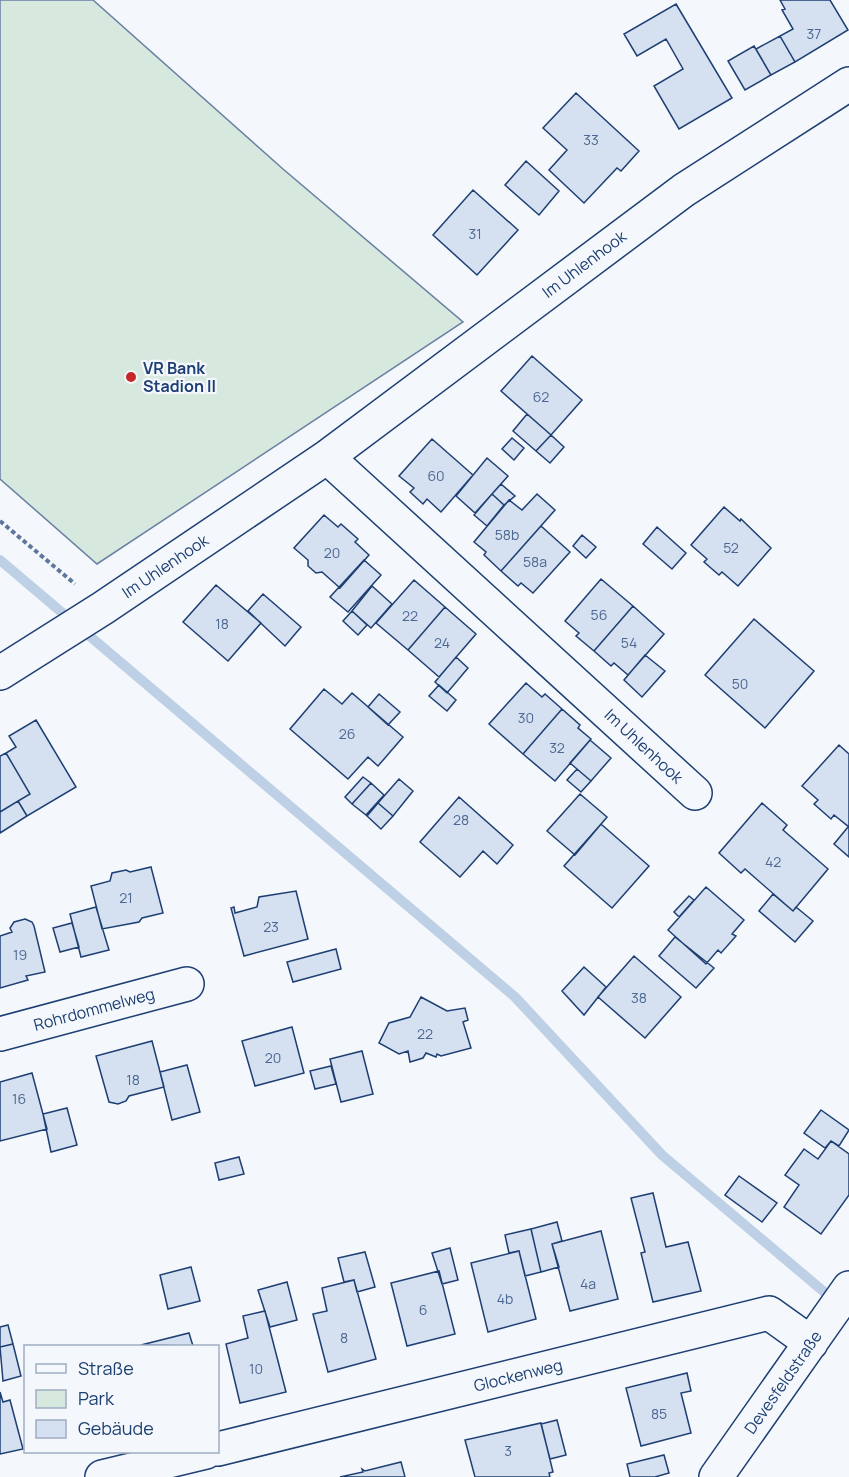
<svg xmlns="http://www.w3.org/2000/svg" width="849" height="1477" viewBox="0 0 849 1477" font-family="Manrope,sans-serif">
	<style>
		.green { fill: #d7e8df; stroke: #687fa3; stroke-width: 1.5 }
		.lines { fill: none; stroke-linecap: round; stroke-linejoin: round }
		.stream { stroke: #bed0e5; stroke-width: 10 }
		.building { fill: #d5e0f0; stroke: #1d3f73; stroke-width: 1.5 }
		.street-casing { stroke: #1d3f73; stroke-width: 36 }
		.path { stroke: #5e769c; stroke-width: 4; stroke-dasharray: 4.5 3; stroke-linecap: butt }
		.street { stroke: #f4f7fb; stroke-width: 33 }
		.poi-dot { fill: #c62828; stroke: #f4f7fb; stroke-width: 2 }
		.labels { text-anchor: middle; dominant-baseline: central; stroke-width: 4.5; stroke-linejoin: round; paint-order: stroke }
		.number-label { font-size: 14px; fill: #4b6792 }
		.street-label { font-size: 16px; fill: #1d3f73; stroke: #f4f7fb }
		.poi-label { font-size: 16px; font-weight: bold; fill: #1d3f73; stroke: #f4f7fb; text-anchor: start }
	</style>
	<rect width="100%" height="100%" fill="#f4f7fb"/>
	<!-- green -->
	<path class="green" d="M0,0H93L283,169L463,322L97,564L0,479Z"/>
	<g class="lines">
		<!-- stream -->
		<path class="stream" d="M0,560L515,997L662,1155L836,1302"/>
	</g>
	<!-- building -->
	<path class="building" d="M780,0H830L848,30L795,62L780,36L793,29L782,10L785,9Z
		M676,4L732,98L679,129L654,86L683,69L666,39L637,56L624,34Z
		M780,36L795,62L771,75L756,49Z
		M754,46L771,75L745,90L728,61Z
		M576,93L639,151L621,171L617,168L584,203L549,170L567,150L543,128Z
		M526,161L559,191L539,215L505,185Z
		M473,190L518,230L477,275L433,235Z
		M532,356L582,400L551,435L501,391Z
		M527,414L551,435L536,451L513,431Z
		M551,435L564,447L550,463L536,451Z
		M512,438L524,448L514,460L502,449Z
		M432,439L473,475L441,512L427,499L423,504L410,492L414,488L399,476Z
		M487,458L508,476L475,513L456,496Z
		M501,484L515,496L504,505L492,494Z
		M492,494L504,505L487,526L474,515Z
		M537,494L555,510L501,571L484,555L486,552L474,542L509,500L522,510Z
		M724,507L740,521L741,519L771,548L738,586L722,572L719,575L704,562L707,559L691,545Z
		M324,515L338,527L341,524L358,539L355,542L369,555L340,588L322,572L316,573L308,566V560L294,548Z
		M541,526L570,552L533,593L521,583L518,586L501,571Z
		M657,527L686,553L672,569L643,544Z
		M582,535L596,547L586,558L573,546Z
		M364,560L381,575L348,612L330,597Z
		M601,579L633,606L594,651L576,636L579,633L565,621Z
		M414,580L445,607L408,650L376,623Z
		M216,585L261,623L228,661L183,622Z
		M372,586L392,604L371,628L352,611Z
		M263,594L301,627L285,646L248,611Z
		M633,606L664,634L628,675L614,663L611,666L594,651Z
		M445,607L476,634L439,677L408,650Z
		M352,611L367,625L358,635L343,621Z
		M754,619L814,671L765,728L705,675Z
		M645,655L665,671L642,697L624,680Z
		M456,657L468,668L447,693L435,682Z
		M526,683L542,697L545,694L562,709L523,754L489,724Z
		M439,685L456,700L447,711L429,696Z
		M324,689L342,704L352,693L403,737L378,766L368,757L348,779L290,729Z
		M379,694L400,712L388,725L368,707Z
		M562,709L580,725L578,728L591,739L555,781L523,754Z
		M36,720L76,787L27,816L18,801L30,794L6,753L16,747L9,736Z
		M590,740L611,758L591,781L570,763Z
		M839,745L849,754V827L834,815L831,819L814,804L818,800L802,786Z
		M6,753L30,794L0,812V756Z
		M577,769L591,781L581,792L567,780Z
		M363,777L371,783L352,804L345,797Z
		M399,779L413,791L393,816L378,803Z
		M371,783L384,795L366,815L352,804Z
		M580,794L607,817L575,855L547,831Z
		M459,797L513,845L497,864L483,851L460,877L420,842Z
		M18,801L27,816L0,833V812Z
		M378,803L393,816L381,829L367,816Z
		M762,803L787,825L783,830L828,869L793,911L745,869L741,873L719,853Z
		M601,824L649,866L612,908L564,866Z
		M848,827H849V857L834,844Z
		M151,867L163,913L142,918L139,922L102,929L91,886L110,881L112,873L126,870L130,872Z
		M706,887L744,920L732,934L736,936L721,953L718,950L706,964L668,930Z
		M296,891L308,939L244,956L231,908L234,907L235,913L257,907L259,897Z
		M773,894L793,911L796,907L813,921L795,942L759,911Z
		M689,896L694,900L679,917L674,912Z
		M96,907L109,950L81,957L70,914Z
		M25,919L32,922L34,926L45,972L26,976L28,980L0,988V936L12,932L10,928L14,922Z
		M72,923L79,947L60,952L53,928Z
		M675,937L714,968L696,988L659,956Z
		M336,949L341,969L293,982L287,962Z
		M634,956L681,997L645,1038L598,997Z
		M584,967L606,987L584,1015L562,991Z
		M421,997L447,1011L465,1008L468,1020L463,1022L471,1048L441,1056L437,1054L436,1057L426,1053L423,1058L410,1062L408,1051L399,1054L379,1043L389,1023L410,1017Z
		M292,1027L304,1073L255,1086L242,1041Z
		M152,1041L164,1087L129,1096L126,1101L118,1104L109,1102L96,1056Z
		M362,1051L373,1094L341,1102L330,1059Z
		M187,1065L200,1112L172,1120L160,1072Z
		M331,1066L336,1084L315,1089L310,1071Z
		M32,1073L47,1129L0,1141V1082Z
		M67,1108L77,1145L51,1152L43,1114Z
		M821,1110L849,1130L839,1146L831,1141L825,1148L804,1133Z
		M831,1141L849,1154V1195L821,1234L784,1207L799,1185L785,1175L804,1149L818,1159Z
		M239,1157L244,1174L219,1180L215,1163Z
		M739,1176L777,1203L762,1222L725,1195Z
		M653,1193L666,1247L688,1242L701,1291L653,1302L641,1253L645,1252L631,1198Z
		M557,1222L562,1241L552,1244L559,1267L541,1272L531,1229Z
		M531,1229L541,1272L525,1276L519,1251L509,1253L505,1235Z
		M601,1231L618,1299L570,1311L552,1244Z
		M450,1248L458,1280L442,1284L432,1253Z
		M519,1251L536,1319L488,1332L471,1263Z
		M365,1252L375,1287L357,1292L354,1280L344,1282L338,1258Z
		M191,1267L200,1301L168,1309L160,1275Z
		M439,1271L455,1334L407,1346L391,1283Z
		M354,1280L376,1359L328,1372L313,1314L327,1311L322,1288Z
		M287,1282L297,1320L270,1327L258,1290Z
		M265,1311L286,1392L240,1403L226,1344L248,1338L243,1316Z
		M8,1325L13,1344L0,1347V1327Z
		M189,1333L193,1346L141,1345Z
		M13,1344L21,1376L3,1381L0,1347Z
		M687,1373L691,1391L681,1393L691,1433L641,1446L626,1388Z
		M0,1392L3,1402L10,1400L23,1449L0,1454Z
		M557,1420L566,1455L550,1459L541,1424Z
		M541,1423L553,1472L549,1473L550,1477H475L465,1440Z
		M664,1455L669,1473L655,1477H630L627,1464Z
		M401,1462L405,1477H340L363,1472L362,1469L365,1471Z"/>
	<g class="lines">
		<!-- street casing -->
		<g class="street-casing">
			<path id="street" d="M327,457L695,793
				M0,673L103,608L327,457L684,190L849,84
				M0,1034L187,984
				M218,1449L769,1313L811,1343
				M102,1477L206,1452
				M716,1477L849,1288"/>
		</g>
		<!-- path -->
		<path class="path" d="M0,521L75,584"/>
		<!-- street -->
		<use href="#street" class="street"/>
	</g>
	<!-- markers -->
	<circle class="poi-dot" cx="131" cy="377" r="6"/>
	<g class="labels">
		<!-- number labels -->
		<g class="number-label">
			<text x="814" y="33">37</text>
			<text x="591" y="139">33</text>
			<text x="475" y="233">31</text>
			<text x="541" y="396">62</text>
			<text x="436" y="475">60</text>
			<text x="507" y="534">58b</text>
			<text x="731" y="547">52</text>
			<text x="332" y="552">20</text>
			<text x="535" y="561">58a</text>
			<text x="599" y="614">56</text>
			<text x="410" y="615">22</text>
			<text x="222" y="623">18</text>
			<text x="442" y="642">24</text>
			<text x="629" y="642">54</text>
			<text x="740" y="683">50</text>
			<text x="526" y="717">30</text>
			<text x="347" y="733">26</text>
			<text x="557" y="747">32</text>
			<text x="461" y="819">28</text>
			<text x="773" y="861">42</text>
			<text x="126" y="897">21</text>
			<text x="271" y="926">23</text>
			<text x="20" y="954">19</text>
			<text x="639" y="997">38</text>
			<text x="425" y="1033">22</text>
			<text x="273" y="1057">20</text>
			<text x="133" y="1079">18</text>
			<text x="19" y="1098">16</text>
			<text x="588" y="1283">4a</text>
			<text x="505" y="1298">4b</text>
			<text x="423" y="1309">6</text>
			<text x="344" y="1337">8</text>
			<text x="256" y="1368">10</text>
			<text x="659" y="1413">85</text>
			<text x="508" y="1450">3</text>
		</g>
		<!-- street labels -->
		<g class="street-label">
			<text transform="translate(584 264) rotate(-37)">Im Uhlenhook</text>
			<text transform="translate(165 566) rotate(-34)">Im Uhlenhook</text>
			<text transform="translate(644 746) rotate(43)">Im Uhlenhook</text>
			<text transform="translate(94 1009) rotate(-15)">Rohrdommelweg</text>
			<text transform="translate(518 1375) rotate(-14)">Glockenweg</text>
			<text transform="translate(783 1382) rotate(-55)">Devesfeldstraße</text>
		</g>
		<!-- poi labels -->
		<g class="poi-label">
			<text x="143" y="368">VR Bank<tspan x="143" dy="18">Stadion II</tspan></text>
		</g>
	</g>
	<!-- legend -->
	<rect x="24" y="1345" width="195" height="108" fill="#f4f7fb" stroke="#9eadc5" stroke-width="1.5"/>
	<rect x="36" y="1364" width="30" height="9" fill="#f4f7fb" stroke="#9eadc5" stroke-width="1.5"/>
	<text x="78" y="1375" font-size="18" fill="#1d3f73">Straße</text>
	<rect x="36" y="1390" width="30" height="18" fill="#d7e8df" stroke="#9eadc5" stroke-width="1.5"/>
	<text x="78" y="1405" font-size="18" fill="#1d3f73">Park</text>
	<rect x="36" y="1420" width="30" height="18" fill="#d5e0f0" stroke="#9eadc5" stroke-width="1.5"/>
	<text x="78" y="1435" font-size="18" fill="#1d3f73">Gebäude</text>
</svg>
